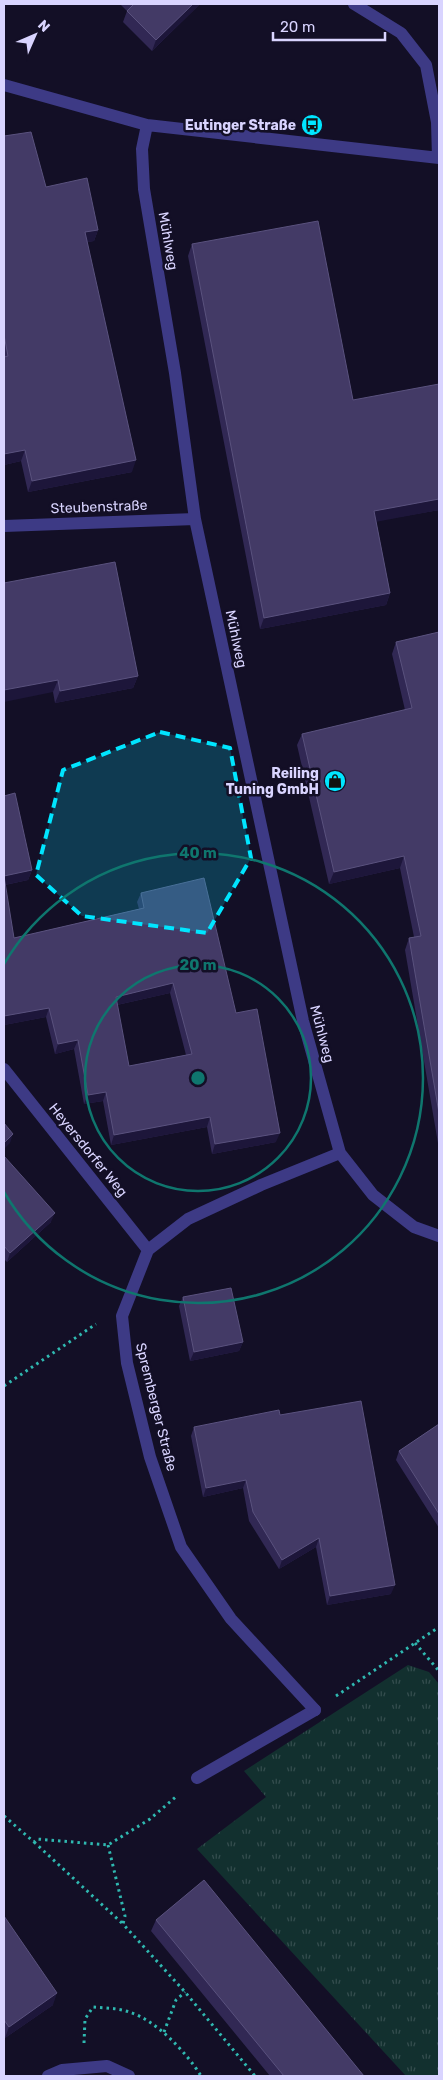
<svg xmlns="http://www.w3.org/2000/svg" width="443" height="2080" viewBox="0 0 443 2080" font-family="Rubik,sans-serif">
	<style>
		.grass { fill: url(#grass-tufts) }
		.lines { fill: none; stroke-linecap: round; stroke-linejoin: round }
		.path { stroke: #2fb8b0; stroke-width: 3; stroke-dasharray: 2.5 4; stroke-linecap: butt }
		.service { stroke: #3d3a85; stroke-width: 12 }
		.minor { stroke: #3d3a85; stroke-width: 12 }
		.wall { fill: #312854; fill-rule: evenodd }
		.shaded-wall { fill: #1d163a }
		.building { fill: #433a66; stroke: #5a527e; fill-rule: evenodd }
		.marked { fill: #00e5ff; fill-opacity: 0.2; stroke: #00e5ff; stroke-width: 4; stroke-dasharray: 10 6; stroke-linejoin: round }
		.ring { fill: none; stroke: #0f766e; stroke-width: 2.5 }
		.labels { text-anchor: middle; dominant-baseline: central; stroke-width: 5; stroke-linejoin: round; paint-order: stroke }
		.poi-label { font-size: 14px; font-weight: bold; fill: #d9d4ff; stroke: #130f26; text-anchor: end }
		.street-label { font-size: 14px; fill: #d9d4ff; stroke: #130f26 }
		.centre { fill: #0f766e; stroke: #130f26; stroke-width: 2.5 }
		.ring-label { font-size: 15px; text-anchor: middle; font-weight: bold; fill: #0f766e; stroke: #130f26; stroke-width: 5; stroke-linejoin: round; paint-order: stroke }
	</style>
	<defs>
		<pattern id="grass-tufts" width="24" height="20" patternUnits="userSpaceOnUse" patternTransform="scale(1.25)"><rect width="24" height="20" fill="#12302f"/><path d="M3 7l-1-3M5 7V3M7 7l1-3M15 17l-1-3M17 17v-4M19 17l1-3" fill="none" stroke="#344d4e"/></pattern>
	</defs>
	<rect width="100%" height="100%" fill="#130f26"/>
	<!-- grass -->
	<path class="grass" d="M408,1665L429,1672L439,1684V2076H406L197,1849L266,1797L244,1771Z"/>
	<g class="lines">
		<!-- path -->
		<path class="path" d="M4,1386L96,1324
			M415,1643L439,1671
			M336,1696L439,1627
			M4,1816L34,1842L37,1839L108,1845L150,1819L178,1795
			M34,1842L123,1924
			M108,1845L125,1916L123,1924L185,1992L255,2076
			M164,2032L176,2000L185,1992
			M84,2043L85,2019L93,2007C105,2008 118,2008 129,2012C156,2020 187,2053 201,2076"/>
		<!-- service -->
		<path class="service" d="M197,1778L315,1710
			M48,2076L62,2070L107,2066L129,2076"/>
		<!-- minor -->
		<path class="minor" d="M354,4L401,33L426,65L437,122L438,158
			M4,85L147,125L439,158
			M147,125L142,149L144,189L175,373L195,519L303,1021L340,1153L373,1195L414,1227L439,1236
			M4,526L195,519
			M4,1069L148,1250
			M315,1710L231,1619L181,1547L150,1457L127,1363L122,1316L148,1250L188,1219L261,1185L340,1153"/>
	</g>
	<!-- wall -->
	<path class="wall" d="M120,4H200L152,51L123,22L127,11Z
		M4,136L46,187L98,230L94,241L87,242L132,472L28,492L21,461L4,465Z
		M192,244L353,400L439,510L376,521L390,593L386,605L260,629L188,256Z
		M4,583L138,676L133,688L55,703L53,692Z
		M439,632V1149L405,950L409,938L414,937L400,868L329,884L297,745L302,734L405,710L392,654L396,642Z
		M4,796L32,870L28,880L5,885L14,938L139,909L137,902L141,893L236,1013L276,1142L212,1154L207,1127L111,1145L103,1101L84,1104L74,1049L55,1054L46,1017L4,1025ZM170,993L186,1055L129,1066L117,1005Z
		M4,1156L51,1222L7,1262L4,1259Z
		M183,1297L243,1342L239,1351L190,1361L179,1306Z
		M280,1415L391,1594L327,1605L316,1547L279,1569L249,1521L243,1488L203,1497L191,1436L194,1427Z
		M439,1424V1528L396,1460L399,1451Z
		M4,1916L53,2005L5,2038L4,2037Z
		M156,1920L364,2076H270L151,1931Z"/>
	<!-- shaded-wall -->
	<path class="shaded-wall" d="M193,4H200L152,51L156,40Z
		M98,230L94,241L81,243L85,232Z
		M25,450L21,461L4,465V454Z
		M136,460L132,472L28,492L32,481Z
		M439,499V510L370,523L374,511Z
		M390,593L386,605L260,629L264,618Z
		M138,676L133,688L55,703L60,691Z
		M58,680L53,692L4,702V690Z
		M404,856L400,868L329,884L334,872Z
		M32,870L28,880L4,885V876Z
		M173,983L170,993L112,1006L116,997Z
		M49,1008L46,1017L4,1025V1016Z
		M78,1040L74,1049L55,1054L58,1044Z
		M106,1092L103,1101L84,1104L88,1095Z
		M210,1117L207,1127L111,1145L114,1135Z
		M280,1133L276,1142L212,1154L215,1144Z
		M13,1134L10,1143L4,1149V1143Z
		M55,1213L51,1222L7,1262L10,1253Z
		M243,1342L239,1351L190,1361L194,1352Z
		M246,1480L243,1488L203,1497L206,1488Z
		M319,1538L316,1547L279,1569L282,1560Z
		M395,1585L391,1594L327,1605L330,1596Z
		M57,1993L53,2005L5,2038L9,2027Z"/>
	<!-- building -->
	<path class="building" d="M134,4H193L156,40L127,11Z
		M31,132L46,187L87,178L98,230L85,232L136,460L32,481L25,450L4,454V357L8,356L4,335V136Z
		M318,221L353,400L439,384V499L374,511L390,593L264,618L192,244Z
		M115,562L138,676L60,691L58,680L4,690V583Z
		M439,632V1113L409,938L421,936L404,856L334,872L302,734L412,708L396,642Z
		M15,793L32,870L4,876L14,938L144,908L141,893L204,878L236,1013L257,1009L280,1133L215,1144L210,1117L114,1135L106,1092L88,1095L78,1040L58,1044L49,1008L4,1016V796ZM173,983L192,1054L129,1066L116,997Z
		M4,1123L13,1134L4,1143Z
		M4,1156L55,1213L10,1253L4,1246Z
		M231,1288L243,1342L194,1352L183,1297Z
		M361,1401L395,1585L330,1596L319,1538L282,1560L253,1512L246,1480L206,1488L194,1427L279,1410L280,1415Z
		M439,1424V1514L399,1451Z
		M204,1880L364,2076H284L156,1920Z
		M4,1916L57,1993L9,2027L4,2020Z"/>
	<!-- marked area -->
	<path class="marked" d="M160,732L230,748L251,858L207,933L82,916L36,875L63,770Z"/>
	<!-- distance rings -->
	<g class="ring">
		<circle cx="198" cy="1078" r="113"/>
		<path d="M4 964A225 225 0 1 1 4 1192"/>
	</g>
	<!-- icons -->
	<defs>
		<g id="bus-disc" transform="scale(1.125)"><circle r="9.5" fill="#00e5ff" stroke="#130f26"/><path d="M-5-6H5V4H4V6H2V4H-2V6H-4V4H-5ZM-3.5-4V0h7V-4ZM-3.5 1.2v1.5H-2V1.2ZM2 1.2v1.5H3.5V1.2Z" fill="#111"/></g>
		<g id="shop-disc" transform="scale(1.125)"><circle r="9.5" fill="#00e5ff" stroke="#130f26"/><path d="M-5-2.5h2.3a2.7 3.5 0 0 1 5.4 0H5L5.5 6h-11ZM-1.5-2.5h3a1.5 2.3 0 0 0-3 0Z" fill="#111"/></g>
	</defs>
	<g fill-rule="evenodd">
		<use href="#bus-disc" x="312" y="125"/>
		<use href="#shop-disc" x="335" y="781"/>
	</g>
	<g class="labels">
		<!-- poi labels -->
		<g class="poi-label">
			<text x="296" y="125">Eutinger Straße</text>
			<text x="319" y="773">Reiling<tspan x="319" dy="16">Tuning GmbH</tspan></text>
		</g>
		<!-- street labels -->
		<g class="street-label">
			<text transform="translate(168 241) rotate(80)">Mühlweg</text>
			<text transform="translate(99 507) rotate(-2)">Steubenstraße</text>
			<text transform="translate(236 639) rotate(78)">Mühlweg</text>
			<text transform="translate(322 1034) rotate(75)">Mühlweg</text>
			<text transform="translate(88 1150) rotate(51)">Heyersdorfer Weg</text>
			<text transform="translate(156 1407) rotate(76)">Spremberger Straße</text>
		</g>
	</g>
	<circle cx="198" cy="1078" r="8" class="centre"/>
	<g class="ring-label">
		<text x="198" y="858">40 m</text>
		<text x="198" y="970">20 m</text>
	</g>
	<!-- border -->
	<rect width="443" height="2080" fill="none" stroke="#d9d4ff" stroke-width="10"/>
	<!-- north arrow -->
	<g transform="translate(35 35) rotate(45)" stroke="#130f26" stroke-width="4" paint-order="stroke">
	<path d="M0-4L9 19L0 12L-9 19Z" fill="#d9d4ff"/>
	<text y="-8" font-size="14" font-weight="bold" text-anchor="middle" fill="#d9d4ff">N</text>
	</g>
	<!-- scale -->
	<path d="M273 32v8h112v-8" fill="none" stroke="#d9d4ff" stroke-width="2.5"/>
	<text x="280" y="32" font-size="15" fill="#d9d4ff" stroke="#130f26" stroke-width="4" paint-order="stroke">20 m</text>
</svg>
